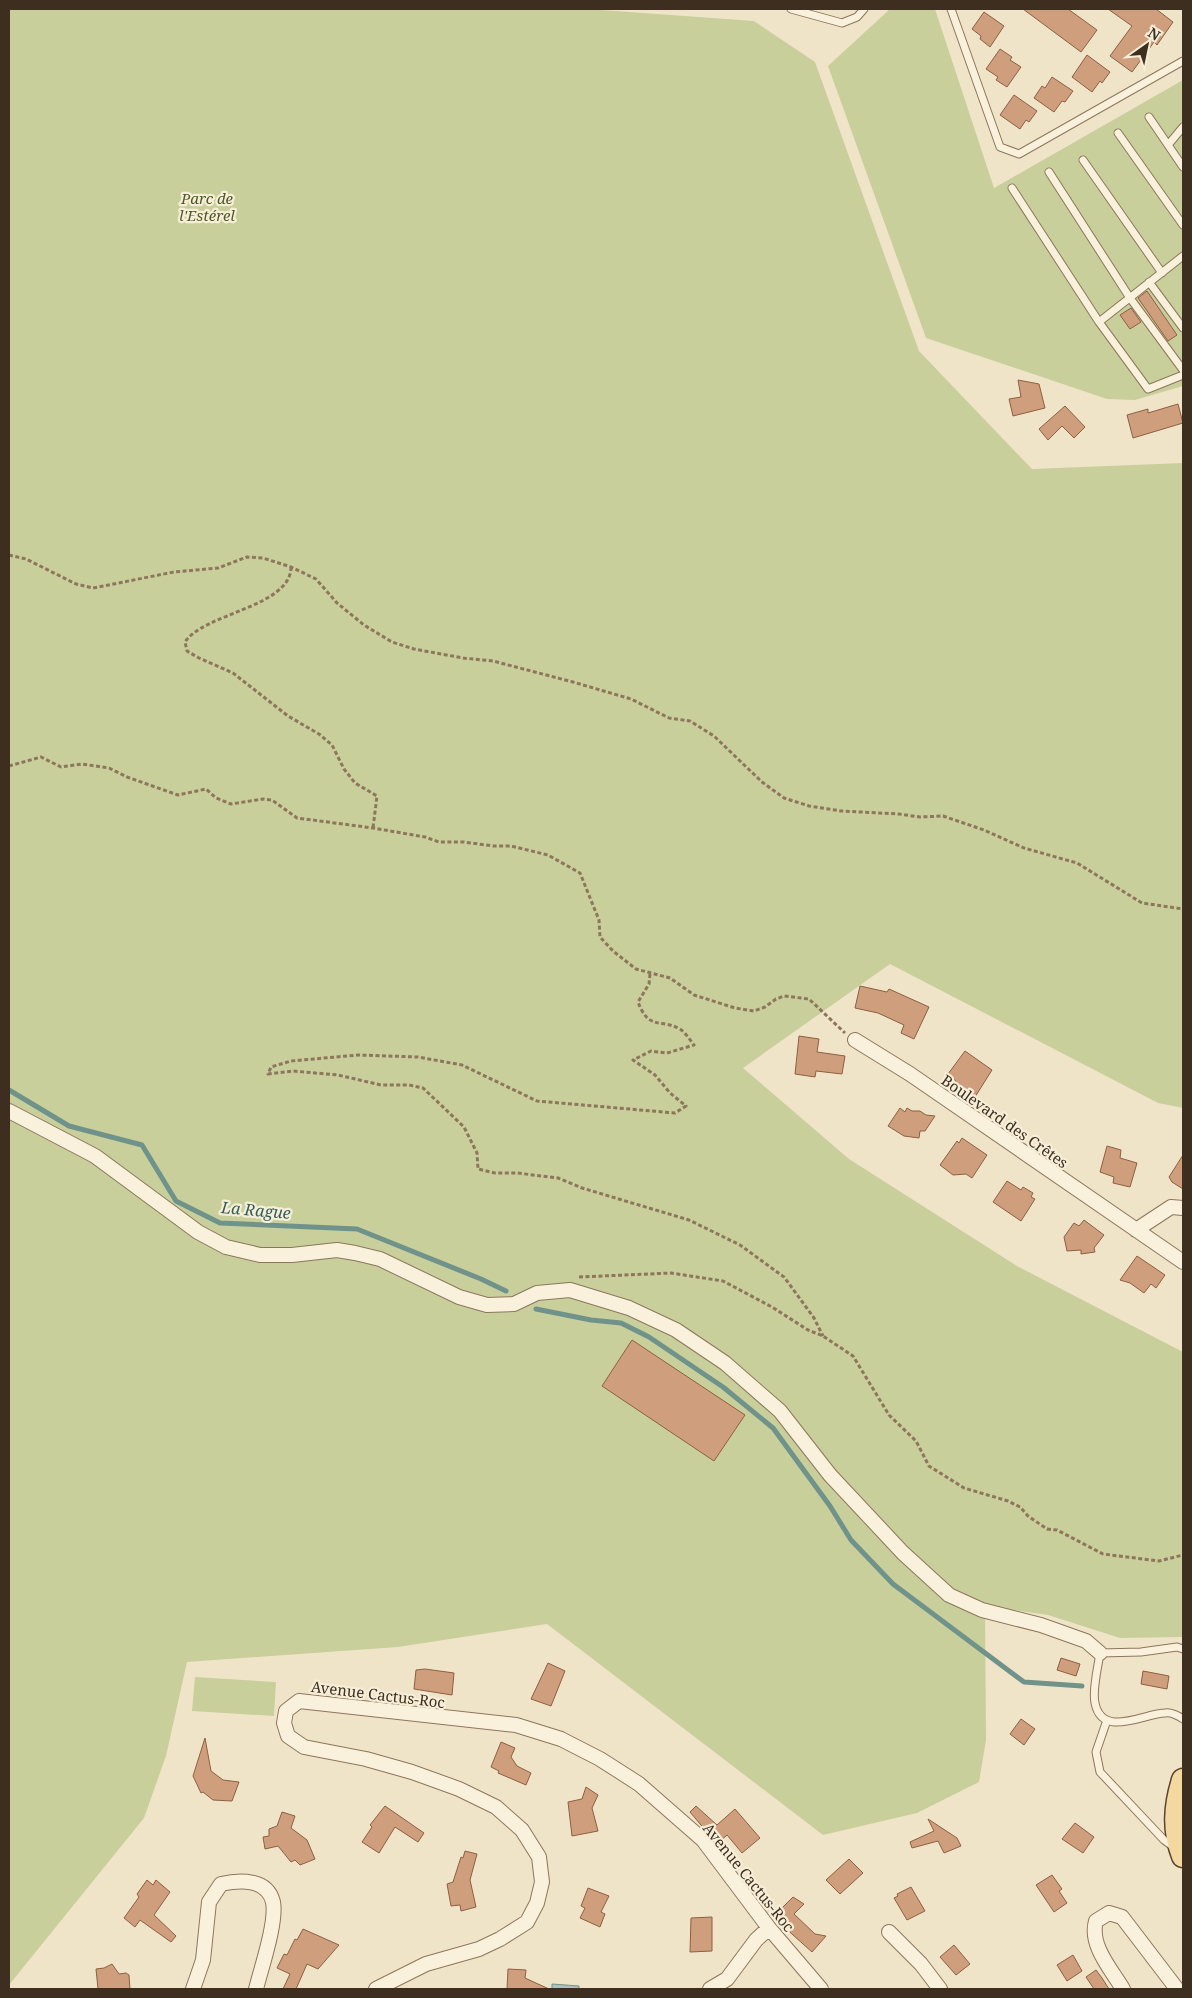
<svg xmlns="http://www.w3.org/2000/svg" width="1192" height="1998" viewBox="0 0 1192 1998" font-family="'Noto Serif',serif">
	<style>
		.green { fill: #c9cf9b }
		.water { fill: #a9c4bc; stroke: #6f938a }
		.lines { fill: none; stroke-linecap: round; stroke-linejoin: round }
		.stream { stroke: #6f938a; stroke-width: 5 }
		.building { fill: #cf9f7d; stroke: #8d5f41 }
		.lane-casing { stroke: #8d765c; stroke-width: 9 }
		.street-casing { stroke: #8d765c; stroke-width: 16 }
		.primary-casing { stroke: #5b4430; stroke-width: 25 }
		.path { stroke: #8d765c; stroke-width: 3; stroke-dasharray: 4 2.5; stroke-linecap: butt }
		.lane { stroke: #faf1dc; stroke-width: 7 }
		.street { stroke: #faf1dc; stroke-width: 14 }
		.primary { stroke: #f3d9a0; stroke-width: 22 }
		.labels { text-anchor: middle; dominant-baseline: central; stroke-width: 4.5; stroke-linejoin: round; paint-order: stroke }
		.park-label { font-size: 15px; font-style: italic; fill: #4d5a26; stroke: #f7eed8 }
		.street-label { font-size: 15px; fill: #3d2e20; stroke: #f7eed8 }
		.water-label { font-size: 16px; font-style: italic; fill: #2f5d5a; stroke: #f7eed8 }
	</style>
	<rect width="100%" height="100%" fill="#f0e4c8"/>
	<!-- green -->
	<path class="green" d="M9,9H588L754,21L815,62L919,351L1032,469L1183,463V1108L1158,1103L890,964L743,1068L849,1159L1017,1266L1183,1352V1637L1120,1638L1048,1615L985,1606L986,1740L979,1782L917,1813L823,1835L547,1624L398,1647L187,1662L166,1756L144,1818L9,1985Z
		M890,9H935L994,188L1183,80V386L1135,400L1107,399L926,338L828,66Z
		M195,1677L276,1682L274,1716L192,1711Z"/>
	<!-- water -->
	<path class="water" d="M552,1984L579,1986V1989H552Z"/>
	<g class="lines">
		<!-- stream -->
		<path class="stream" d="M9,1090L69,1126L142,1145L176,1201L220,1223L357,1229L481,1279L506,1291
			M536,1309L591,1320L621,1323L649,1337L723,1387L773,1428L830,1506L851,1540L893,1584L1024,1682L1082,1686"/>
	</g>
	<!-- building -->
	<path class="building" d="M1023,9H1068L1097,30L1081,52Z
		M1108,9H1156L1173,22L1157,45L1154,42L1132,72L1110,56L1132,26Z
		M984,12L1004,26L990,47L980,39L981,36L972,29Z
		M1000,49L1012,57L1010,60L1021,67L1007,87L996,80L998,77L986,69Z
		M1087,55L1110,72L1102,83L1100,81L1092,92L1072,77Z
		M1052,77L1073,91L1065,102L1062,101L1054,112L1034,98L1042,86L1045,88Z
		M1014,95L1037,111L1029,122L1026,120L1020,129L1000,115Z
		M1147,291L1177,335L1168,341L1138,298Z
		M1131,308L1141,322L1130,329L1120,315Z
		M1018,380L1039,384L1045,408L1013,416L1009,399L1021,397Z
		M1178,404L1183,423L1133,438L1127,415L1148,409V413Z
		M1065,406L1085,427L1074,438L1062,426L1048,440L1039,429Z
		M860,986L887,992L889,989L929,1007L914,1039L901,1033L904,1025L878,1013L855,1008Z
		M799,1036L819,1039L817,1052L845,1056L842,1074L816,1071L815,1077L795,1074Z
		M965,1051L992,1070L975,1097L955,1084L956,1081L948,1074Z
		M900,1108L905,1112L907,1108L912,1111H920L926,1115L935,1116L925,1131H920L919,1138L904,1136L888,1126Z
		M962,1138L987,1155L972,1178L966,1174L953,1175L940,1165L957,1141L959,1143Z
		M1107,1146L1121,1150L1120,1158L1137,1163L1130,1187L1113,1183L1114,1177L1100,1172Z
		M1183,1155V1189L1172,1182L1169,1177Z
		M1007,1181L1021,1190L1023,1187L1033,1193L1031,1197L1035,1199L1021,1221L993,1202Z
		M1084,1220L1104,1235L1094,1248L1095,1252L1081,1254V1250L1067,1251L1064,1237L1074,1223L1079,1226Z
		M1137,1256L1165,1275L1156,1288L1151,1284L1144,1293L1130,1283L1120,1280Z
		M632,1340L745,1415L714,1461L602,1386Z
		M1061,1658L1080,1664L1076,1676L1057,1670Z
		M548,1663L565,1671L551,1706L531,1699Z
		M425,1669L454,1673L452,1695L414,1689L416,1670Z
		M1143,1671L1169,1676L1167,1689L1141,1684Z
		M1021,1719L1035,1729L1024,1745L1010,1734Z
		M205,1738L211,1771L223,1780L239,1782L232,1801L213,1800L203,1792L201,1793L193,1776Z
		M501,1742L515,1748L511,1757L517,1766L531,1773L526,1785L498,1773L499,1771L491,1767Z
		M586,1787L598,1795L592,1808L598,1831L572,1836L568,1802L582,1799Z
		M385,1806L424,1833L418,1842L395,1827L379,1853L362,1842L372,1827L370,1825Z
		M696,1806L717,1825L735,1809L760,1838L742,1853L727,1835L717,1844L690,1812Z
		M282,1812L295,1816L291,1828L307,1840L315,1859L300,1865L295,1860L291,1862L278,1846L265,1849L263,1837L269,1836V1829L277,1826Z
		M928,1819L957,1838L961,1846L944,1853L938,1841L912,1848L910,1842L934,1831Z
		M1075,1823L1094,1837L1083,1853L1062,1839Z
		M465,1851L477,1854L470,1880L476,1907L461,1911L460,1905L451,1906L447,1884L453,1882L461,1857L463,1858Z
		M849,1859L863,1873L840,1894L826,1880Z
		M1052,1875L1062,1889L1059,1891L1067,1903L1054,1912L1036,1885Z
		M147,1880L153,1885L156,1880L170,1892L154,1915L176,1936L171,1942L140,1920L135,1927L124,1918L139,1897L137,1894Z
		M911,1887L925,1911L907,1920L894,1898L898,1896L897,1894Z
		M588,1888L609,1896L601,1912L605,1914L600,1927L580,1918L585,1908L581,1906Z
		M793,1897L804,1904L794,1914L815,1934L826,1936L812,1952L773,1917Z
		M712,1917V1951L690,1952L691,1918Z
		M303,1929L339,1945L318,1969L307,1964L296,1989H283L290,1974L277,1968L284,1954L287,1955L295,1939L297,1940Z
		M954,1945L970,1964L956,1975L940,1957Z
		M1073,1955L1082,1971L1067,1981L1057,1965Z
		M112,1964L119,1974L126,1973L129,1975L130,1989H98L96,1969L104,1968Z
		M508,1969L526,1970L525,1978L549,1989H507Z
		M1096,1970L1102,1978L1109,1989H1094L1086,1977Z"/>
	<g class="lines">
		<!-- lane casing -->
		<g class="lane-casing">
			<path id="lane" d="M791,9L842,23L857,17L864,9
				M951,9L1000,147L1019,154L1183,61
				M1149,117L1183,167
				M1118,133L1183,225
				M1168,145L1183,127
				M1083,160L1162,273
				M1049,172L1130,298L1183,370
				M1012,188L1099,322
				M1183,256L1099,322L1148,389L1183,375
				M1149,282L1183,328
				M1183,1649L1177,1647L1141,1652L1100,1653C1098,1667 1092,1690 1095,1703C1102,1739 1145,1713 1165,1713C1171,1712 1179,1716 1183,1719
				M1107,1720L1096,1752L1100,1772L1164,1840L1175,1848"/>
		</g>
		<!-- street casing -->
		<g class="street-casing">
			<path id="street" d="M855,1040L910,1074L1183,1262
				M9,1111L95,1156L198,1232L226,1247L260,1255H292L337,1250L355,1253L380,1259L459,1297L487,1305L514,1304L537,1293L570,1290L629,1308L676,1330L725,1363L780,1411L830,1475L903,1553L949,1595L982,1610L1041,1625L1086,1641L1100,1653
				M1136,1230L1171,1207L1183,1208
				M889,1932L921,1964L940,1989
				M193,1989L203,1960L209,1902L221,1884C239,1880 267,1878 273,1902C277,1922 261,1969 256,1989
				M376,1989L426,1964L479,1949L500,1939L527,1922L537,1903L542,1882L539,1857L522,1830L496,1807L459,1789L412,1772L366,1759L304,1747L288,1736L284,1723L286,1711L299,1701L516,1725L561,1739L600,1759L639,1784L703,1840L769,1928L821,1989
				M710,1989L727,1979L756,1940L769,1928
				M1123,1989C1111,1969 1089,1945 1096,1921L1109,1913L1122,1917L1177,1989"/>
		</g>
		<!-- primary casing -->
		<g class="primary-casing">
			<path id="primary" d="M1183,1780C1175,1806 1173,1830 1183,1856"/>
		</g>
		<!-- path -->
		<path class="path" d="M9,555L26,559L76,584L93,588L174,572L218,568L247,557L263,558L291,567L316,579L337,603L364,625L392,642L414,649L463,658L493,661L573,682L631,699L669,718L690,721L714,736L762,782L784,798L809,806L841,811L899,814L920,817L943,816L984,830L1024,848L1077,863L1142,903L1183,909
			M291,567C291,607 204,613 185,642L187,651L199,658L233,673L288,716L319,734L332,745L344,769L355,783L377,796L373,828
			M9,766L41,757L61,767L82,764L109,768L127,777L178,795L206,789L216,798L231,804L263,799L272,800L297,818L373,828L425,837L439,842H464L493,846H511L548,855L580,873L599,920L600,937L613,951L636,969L670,978L694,995L735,1008L754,1011L765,1007L776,999L784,996L809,999L845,1033
			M650,974L649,984L638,1002C649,1031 660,1018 680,1029C685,1032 690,1040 694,1045L667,1053L651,1051L633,1060L655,1075L670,1093L686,1106L675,1113L537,1101L462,1065L418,1057L358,1055L291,1061L271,1067L268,1074L293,1071L338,1075L381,1085H409L423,1088L464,1127L477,1153L478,1169L495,1173H517L558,1178L582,1188L689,1220L740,1245L784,1277L814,1318L823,1336
			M579,1277L671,1273L723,1281L772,1307L808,1330L823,1336L853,1356L889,1415L916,1441L929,1466L964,1488L1008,1501L1020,1507L1028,1516L1047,1529L1057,1530L1103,1554L1159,1561L1183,1555"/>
		<!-- lane -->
		<use href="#lane" class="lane"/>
		<!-- street -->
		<use href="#street" class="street"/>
		<!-- primary -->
		<use href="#primary" class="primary"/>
	</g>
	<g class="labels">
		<!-- park labels -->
		<g class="park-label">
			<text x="207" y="198">Parc de<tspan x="207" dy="17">l'Estérel</tspan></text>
		</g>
		<!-- street labels -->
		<g class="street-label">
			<text transform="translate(1005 1121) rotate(35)">Boulevard des Crêtes</text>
			<text transform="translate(378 1694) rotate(7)">Avenue Cactus-Roc</text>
			<text transform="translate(749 1877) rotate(51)">Avenue Cactus-Roc</text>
		</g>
		<!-- water labels -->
		<g class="water-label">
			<text transform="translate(256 1210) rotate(5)">La Rague</text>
		</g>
	</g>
	<!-- border -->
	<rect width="1192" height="1998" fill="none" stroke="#3d2e20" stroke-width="20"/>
	<!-- north arrow -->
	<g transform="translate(1147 45) rotate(33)" stroke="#f7eed8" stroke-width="4" paint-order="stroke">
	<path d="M0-4L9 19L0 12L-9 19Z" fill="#3d2e20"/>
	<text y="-8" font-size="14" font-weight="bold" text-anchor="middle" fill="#3d2e20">N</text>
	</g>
</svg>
